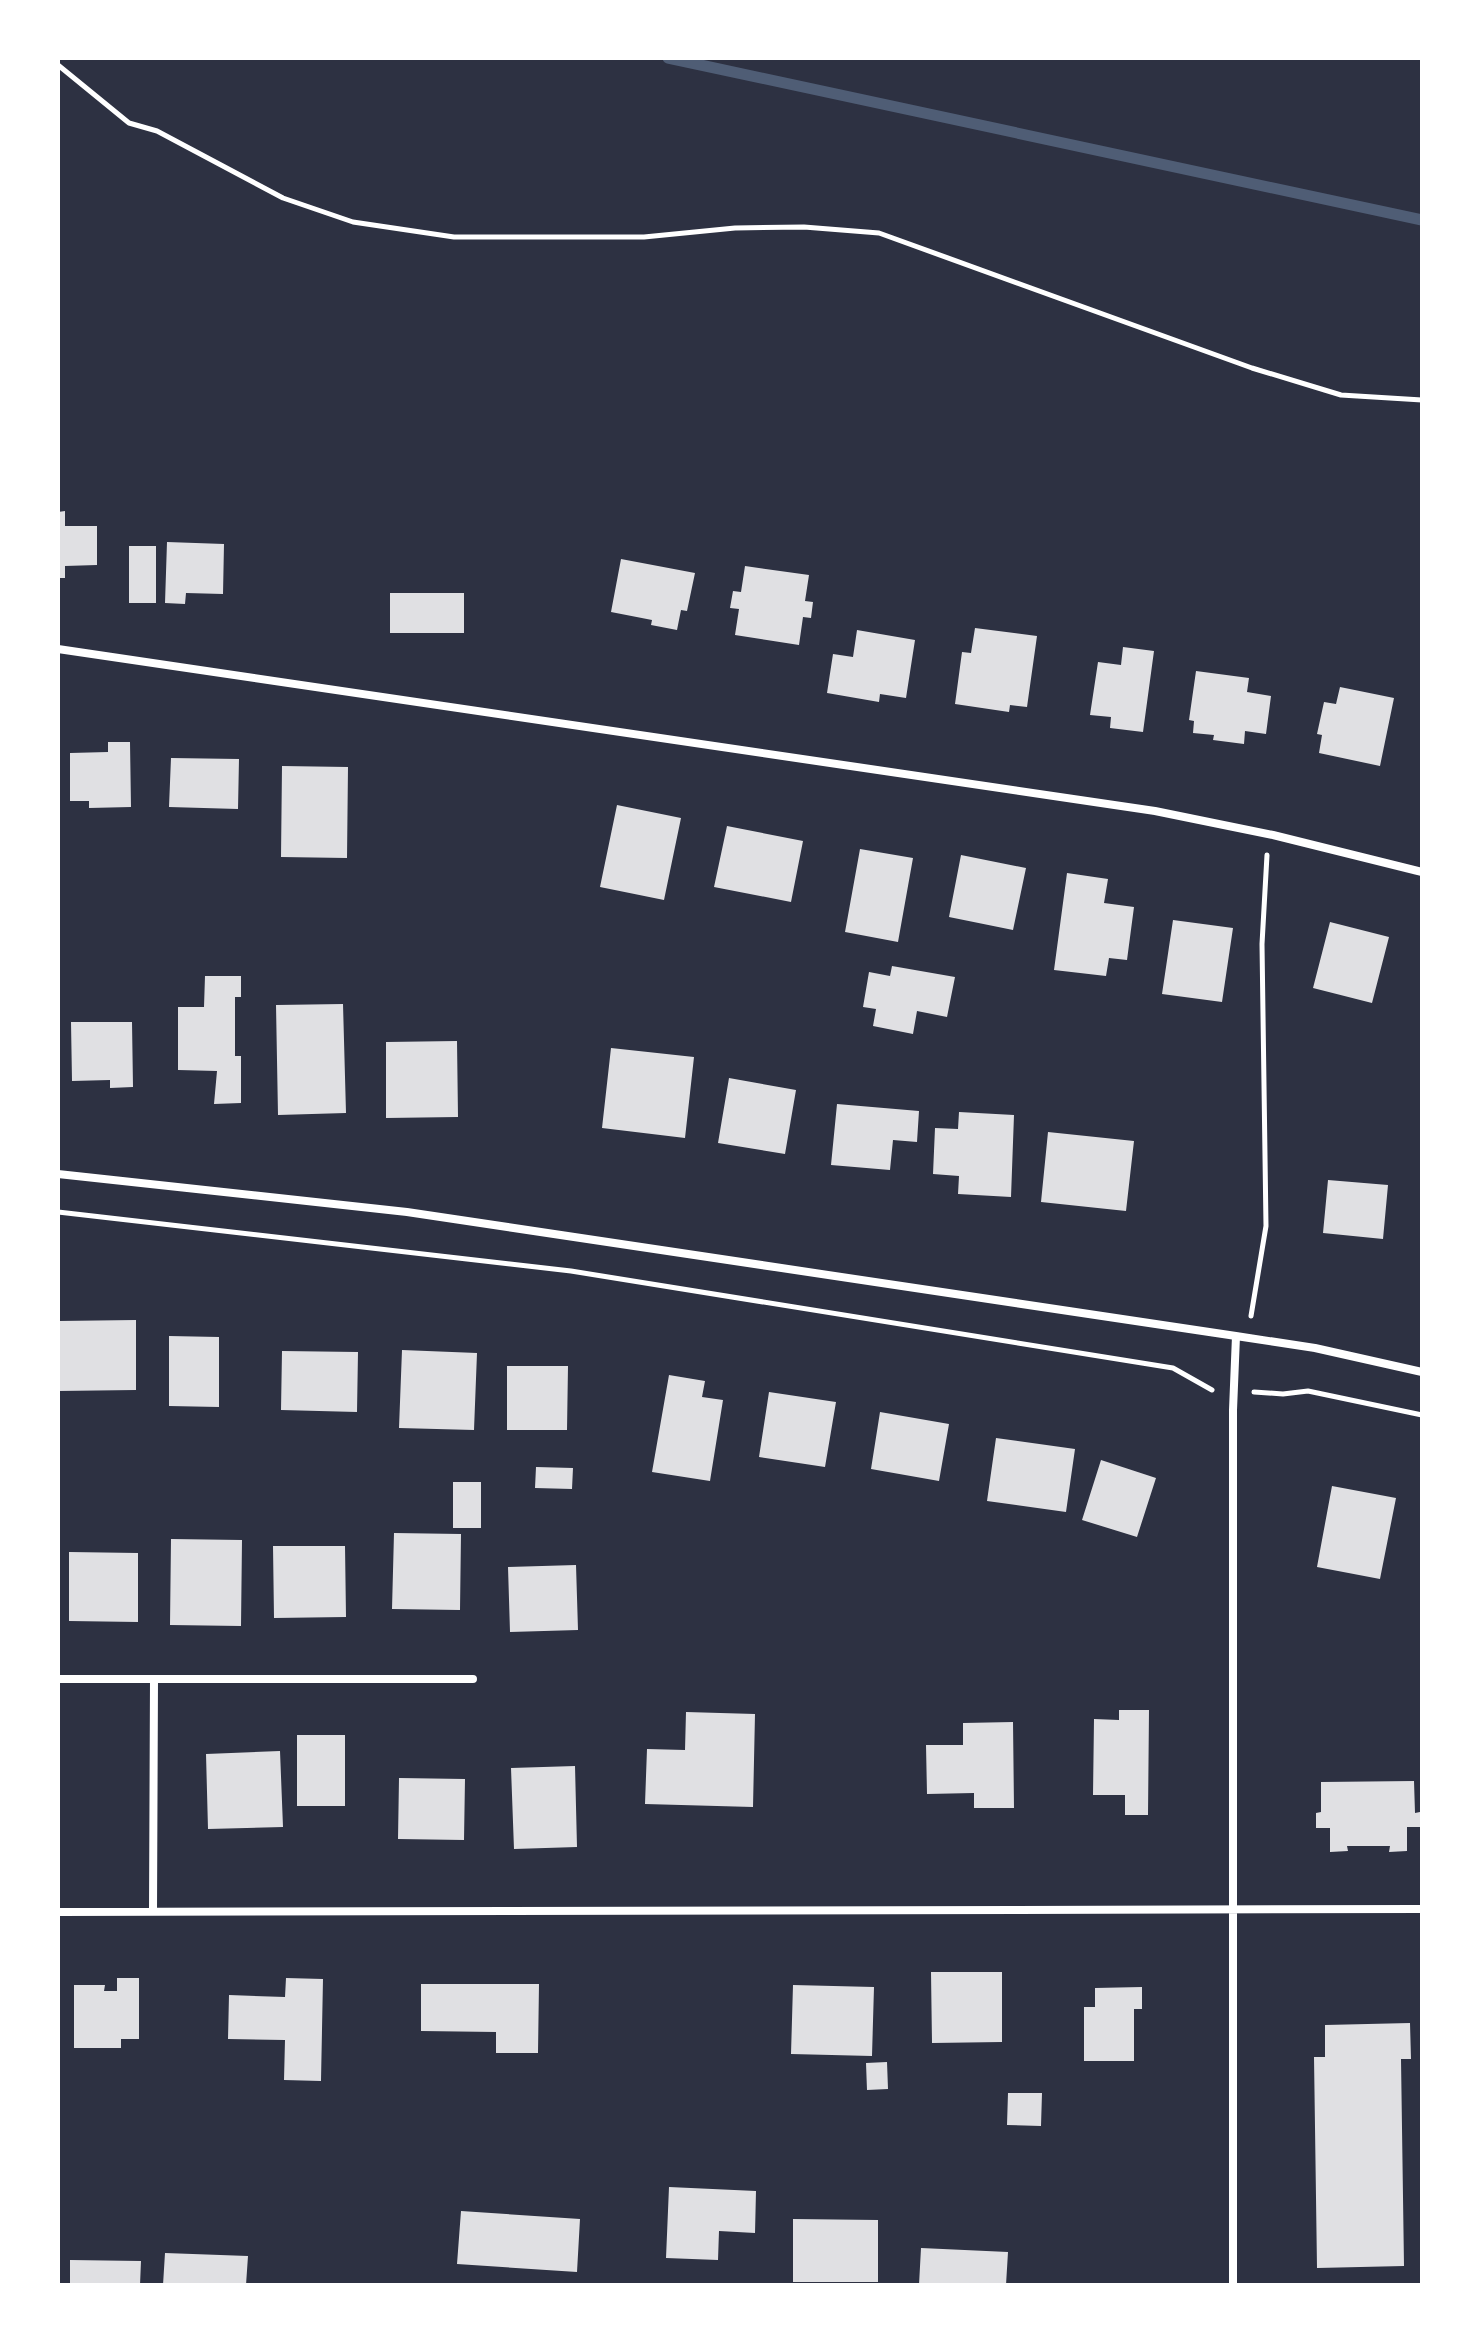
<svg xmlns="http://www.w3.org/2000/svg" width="1480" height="2343" viewBox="0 0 1480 2343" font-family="Spectral,serif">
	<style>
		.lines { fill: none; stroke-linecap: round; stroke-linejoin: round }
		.stream { stroke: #4f5d75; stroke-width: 11 }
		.building { fill: #e0e0e3 }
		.path { stroke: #fff; stroke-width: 5 }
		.minor { stroke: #fff; stroke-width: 8 }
	</style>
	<rect width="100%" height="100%" fill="#2d3142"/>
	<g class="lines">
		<!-- stream -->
		<path class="stream" d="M668,58L1422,220"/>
	</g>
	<!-- building -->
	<path class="building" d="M65,511V526H97V565L65,566V578H58V512Z
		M167,542L224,544L223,594L186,593L185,604L165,603Z
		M129,546H156V603H129Z
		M621,559L695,573L687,611L681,610L677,630L651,625L652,620L611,612Z
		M745,566L809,575L805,601L813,602L811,618L803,617L799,645L735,635L739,609L730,608L733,591L741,592Z
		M390,593H464V633H390Z
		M975,628L1037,636L1027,707L1010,705L1009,712L955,704L962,652L971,653Z
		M857,630L915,640L906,698L880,694L879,702L827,693L833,654L853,657Z
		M1123,647L1154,651L1143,732L1110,728L1111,717L1090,715L1098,662L1121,665Z
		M1196,671L1249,678L1247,692L1271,696L1266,734L1245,731L1244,744L1213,740L1214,735L1193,733L1194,721L1189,720Z
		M1340,687L1394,698L1380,766L1319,753L1322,735L1317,734L1324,702L1336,704Z
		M108,742H130L131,807L89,808V801H70V753L108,752Z
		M171,758L239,759L238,809L169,807Z
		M282,766L348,767L347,858L281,857Z
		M617,805L681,818L664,900L600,887Z
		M727,826L803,841L791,902L714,887Z
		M860,849L913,858L898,942L845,932Z
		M961,855L1026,868L1013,930L949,917Z
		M1067,873L1108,879L1104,903L1134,907L1127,960L1109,958L1106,976L1054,970Z
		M1173,920L1233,928L1222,1002L1162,994Z
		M1330,922L1389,937L1372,1003L1313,988Z
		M892,966L955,977L947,1017L917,1011L913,1034L873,1026L876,1009L863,1007L869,972L890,976Z
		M205,976H241V997H235V1056H241V1103L214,1104L217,1071L178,1070V1007H204Z
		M343,1004L346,1113L278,1115L276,1005Z
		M71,1022H132L133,1087L110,1088V1080L72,1081Z
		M457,1041L458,1117L386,1118V1042Z
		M611,1048L694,1057L685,1138L602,1128Z
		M729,1078L796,1090L785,1154L718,1143Z
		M837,1104L919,1111L917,1142L893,1140L890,1170L831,1165Z
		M959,1112L1014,1115L1011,1197L958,1194L959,1176L933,1174L935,1128L958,1129Z
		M1048,1132L1134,1141L1126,1211L1041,1202Z
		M1328,1180L1388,1185L1383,1239L1323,1233Z
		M136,1320V1390L58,1391V1321Z
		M169,1336L219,1337V1407L169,1406Z
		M402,1350L477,1353L474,1430L399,1428Z
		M282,1351L358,1352L357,1412L281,1410Z
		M507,1366H568L567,1430H507Z
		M669,1375L705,1381L702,1397L723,1400L710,1481L652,1472Z
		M769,1392L836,1402L825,1467L759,1457Z
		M880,1412L949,1424L939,1481L871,1469Z
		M996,1438L1075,1449L1066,1512L987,1501Z
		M1101,1460L1156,1478L1137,1537L1082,1520Z
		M536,1467L573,1468L572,1489L535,1488Z
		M453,1482H481V1528H453Z
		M1332,1486L1396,1498L1380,1579L1317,1567Z
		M394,1533L461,1534L460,1610L392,1609Z
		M171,1539L242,1540L241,1626L170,1625Z
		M273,1546H345L346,1617L274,1618Z
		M69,1552L138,1553V1622L69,1621Z
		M576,1565L578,1630L510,1632L508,1567Z
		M1119,1710H1149L1148,1815H1125V1795H1093L1094,1719L1119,1720Z
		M686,1712L755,1714L753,1807L645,1804L647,1749L685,1750Z
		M1013,1722L1014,1808H974V1793L927,1794L926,1745H963V1723Z
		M297,1735H345V1806H297Z
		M280,1751L283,1827L208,1829L206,1754Z
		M575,1766L577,1847L514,1849L511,1768Z
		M399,1778L465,1779L464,1840L398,1839Z
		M1414,1781L1415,1813L1420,1812V1827H1407V1851L1389,1852L1390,1846H1347L1348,1851L1330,1852V1828H1316V1813L1321,1812V1782Z
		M931,1972H1002V2042L932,2043Z
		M117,1978H139V2039H121V2048H74V1985H105L104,1991H117Z
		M286,1978L323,1979L321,2081L284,2080L285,2040L228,2039L229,1995L285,1997Z
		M421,1984H539L538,2053H496V2032L421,2031Z
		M793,1985L874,1987L872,2056L791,2054Z
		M1142,1987V2009H1134V2061H1084V2007H1095V1988Z
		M1410,2023L1411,2059H1401L1404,2266L1317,2268L1314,2057H1325V2025Z
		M887,2062L888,2089L867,2090L866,2063Z
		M1008,2093H1042L1041,2126L1007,2125Z
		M669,2187L756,2191L755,2233L719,2231L718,2260L666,2258Z
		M461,2211L580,2219L577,2272L457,2264Z
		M793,2219L878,2220V2282H793Z
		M921,2248L1008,2252L1006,2285H919Z
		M165,2253L248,2256L246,2285H163Z
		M70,2260L141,2261L140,2285H70Z"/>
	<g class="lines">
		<!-- path -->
		<path class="path" d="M58,65L129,123L157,131L283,198L353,222L454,237H644L735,228L804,227L879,233L1252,368L1341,395L1422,400
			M58,1212L571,1271L1173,1368L1212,1390
			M1251,1316L1266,1226L1262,944L1267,855
			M1254,1392L1283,1394L1308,1391L1422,1415"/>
		<!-- minor -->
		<path class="minor" d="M58,649L1155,811L1273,835L1422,872
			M58,1174L407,1212L1236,1336L1315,1348L1422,1372
			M58,1679H473
			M58,1912L1422,1909
			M153,1912L154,1679
			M1233,2285V1410L1236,1336"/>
	</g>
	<!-- border -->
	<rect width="1480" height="2343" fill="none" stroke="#ffffff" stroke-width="120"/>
</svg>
